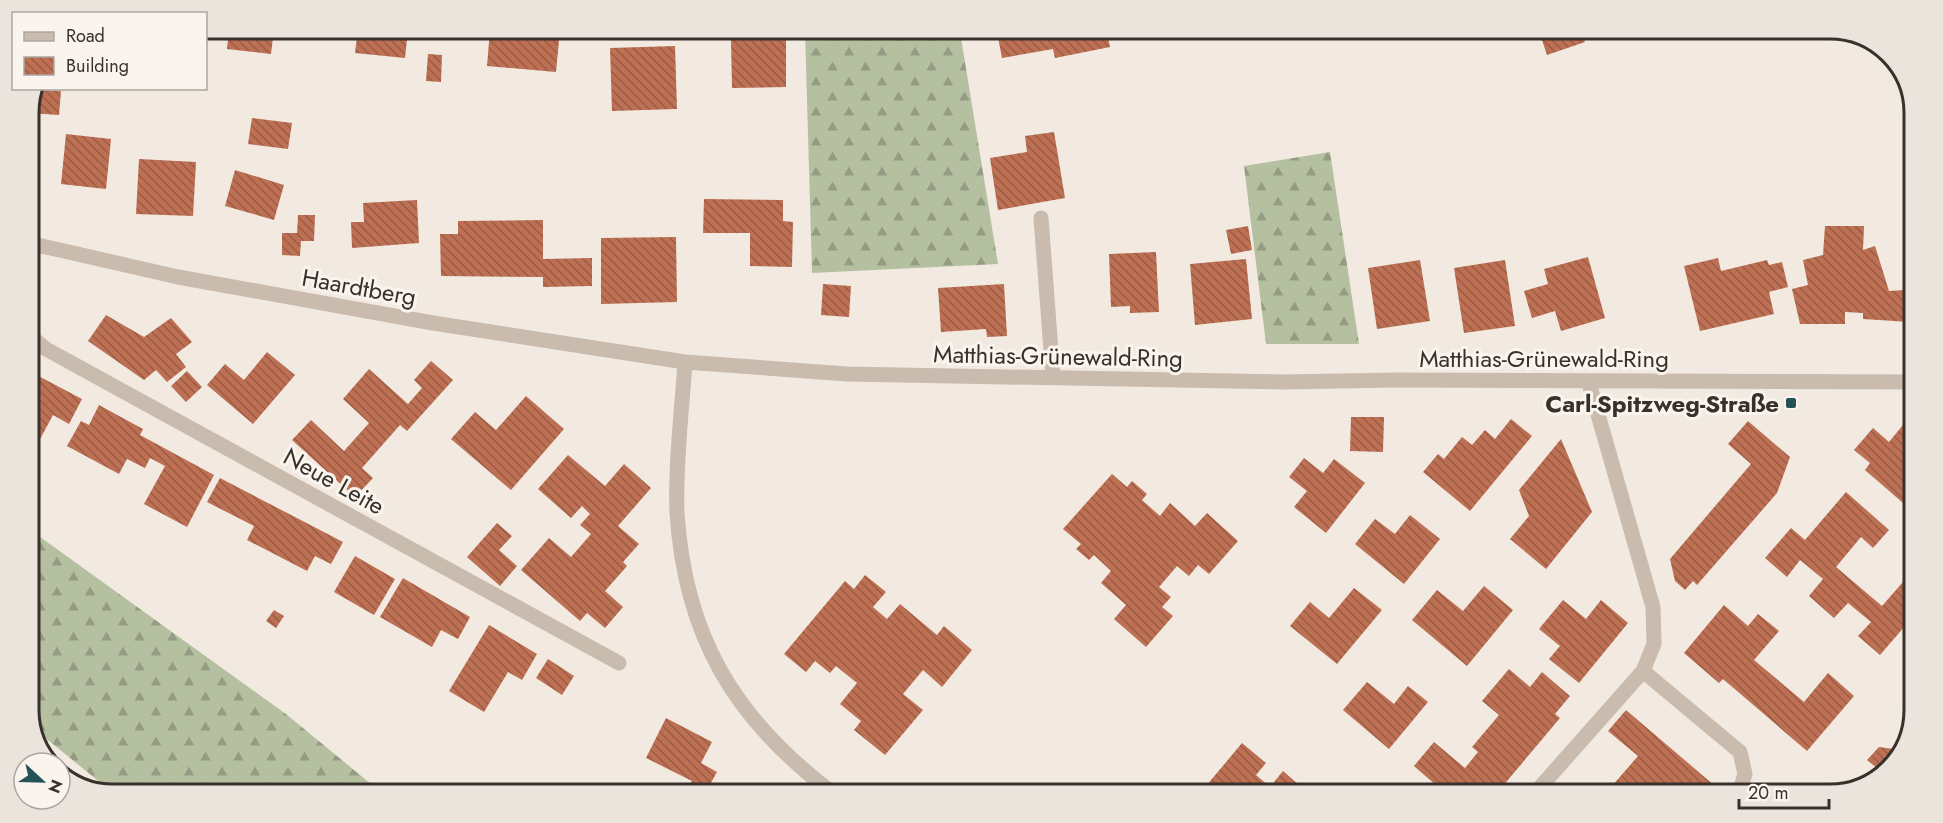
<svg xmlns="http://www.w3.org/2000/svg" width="1943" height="823" viewBox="0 0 1943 823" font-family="Jost,sans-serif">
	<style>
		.forest { fill: url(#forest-firs) }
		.building { fill: url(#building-back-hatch) }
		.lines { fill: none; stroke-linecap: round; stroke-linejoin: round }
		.service { stroke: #c9bbad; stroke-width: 15 }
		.minor { stroke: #c9bbad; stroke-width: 15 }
		.poi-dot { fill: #235257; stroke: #f9f4ed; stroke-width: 2 }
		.labels { text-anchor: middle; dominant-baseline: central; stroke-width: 6; stroke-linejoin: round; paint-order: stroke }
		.street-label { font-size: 24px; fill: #38302b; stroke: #f9f4ed }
		.poi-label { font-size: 24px; font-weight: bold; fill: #38302b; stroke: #f9f4ed; text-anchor: end }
		.rim { fill: none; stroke: #38302b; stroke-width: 3 }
	</style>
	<defs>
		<pattern id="forest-firs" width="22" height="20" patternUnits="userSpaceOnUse" patternTransform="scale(1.5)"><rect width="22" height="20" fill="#b5c0a1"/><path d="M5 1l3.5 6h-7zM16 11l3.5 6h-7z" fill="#949c83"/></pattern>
		<pattern id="building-back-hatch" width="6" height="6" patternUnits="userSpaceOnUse" patternTransform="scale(1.5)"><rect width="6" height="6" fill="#bd7053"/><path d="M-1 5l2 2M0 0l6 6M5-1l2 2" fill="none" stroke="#9b5c45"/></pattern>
	</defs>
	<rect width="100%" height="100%" fill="#f2eae1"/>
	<!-- forest -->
	<path class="forest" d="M805,31L960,32L998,264L812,273Z
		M1330,152L1359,344H1266L1244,166Z
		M29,529L286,714L377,789L107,788L33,728L29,715Z"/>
	<!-- building -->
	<path class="building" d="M229,29H274L271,54L227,49Z
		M358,29L408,30L405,58L355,53Z
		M490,30H560L556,72L487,66Z
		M997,32H1107L1110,47L1055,58L1053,49L1002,58Z
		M1540,34H1582L1585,42L1547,55Z
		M786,39V87L732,88L731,40Z
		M675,46L677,109L612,111L610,48Z
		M428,54L442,55L441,82L426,81Z
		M37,90L61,91L59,115L29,113Z
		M252,118L292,123L288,149L248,144Z
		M1054,132L1065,198L998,210L990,158L1027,152L1025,136Z
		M66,134L111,139L106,189L61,184Z
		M139,159L196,162L193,216L136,214Z
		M235,170L284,185L274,220L225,206Z
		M704,199L783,200V221L793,222L792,267L750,266V233H703Z
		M417,200L419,243L352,248L351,222H364L363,203Z
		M298,215H315L314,241H301L300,256L282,255V233H297Z
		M543,220V259L592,258V286L543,287V277L441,276L440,234H458V221Z
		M1248,226L1252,250L1231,254L1226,230Z
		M1825,226H1864L1863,250L1875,246L1889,291L1906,290L1910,322L1863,319V313L1845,312V324H1800L1792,289L1808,285L1803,260L1823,255Z
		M676,237L677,302L601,304V238Z
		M1156,252L1159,312L1130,313V306L1111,307L1109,254Z
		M1588,257L1605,318L1561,331L1555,311L1532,318L1524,291L1548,284L1544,269Z
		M1718,258L1721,271L1767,260L1769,265L1782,262L1788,287L1769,292L1774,314L1700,331L1684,266Z
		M1246,259L1252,319L1195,325L1190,264Z
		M1420,260L1430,321L1377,329L1368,268Z
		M1505,260L1515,326L1464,333L1454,268Z
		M823,284L851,286L849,317L821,315Z
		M1004,284L1007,336L987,337L986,329L941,332L938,288Z
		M106,315L144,337L171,318L192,342L176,354L186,367L167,382L156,370L144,380L88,341Z
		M267,352L295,375L253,424L207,385L225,364L244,380Z
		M431,361L453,380L407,431L400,425L362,468L373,478L355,497L292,440L311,420L344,451L369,423L343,399L369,369L408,404L422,388L414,380Z
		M29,371L82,399L69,424L53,415L39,441L29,436V415L32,409L29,407Z
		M187,371L202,387L186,402L171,386Z
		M526,396L564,429L511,490L451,439L475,412L496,430Z
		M99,405L143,429L140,435L214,475L187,527L144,504L165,466L150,458L145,468L127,459L119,474L67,446L81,421L89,425Z
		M1911,415L1910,505V509L1865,470L1870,463L1854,450L1873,428L1889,442Z
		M1351,417H1384L1383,452L1350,451Z
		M1511,419L1532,436L1470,511L1423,472L1438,454L1444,459L1462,437L1472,445L1485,430L1495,439Z
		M1748,421L1790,457L1777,493L1697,585L1693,581L1685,590L1675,581L1670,559L1751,464L1728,444Z
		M1561,439L1592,512L1546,569L1510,539L1529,516L1519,490Z
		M568,455L605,486L624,464L651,488L618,526L639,544L623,562L627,566L605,591L623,607L605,628L587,613L580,621L521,570L549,538L571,557L591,534L580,525L590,514L582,506L571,518L538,489Z
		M1304,458L1323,473L1334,459L1365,483L1326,533L1294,507L1307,491L1289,477Z
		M1112,474L1127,487L1132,481L1147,494L1142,500L1160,516L1170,503L1195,526L1207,513L1238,541L1209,574L1198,565L1189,576L1177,566L1159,587L1171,597L1162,607L1173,616L1146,647L1114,619L1126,605L1101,583L1111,571L1094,555L1089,560L1076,549L1081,544L1063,529Z
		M220,478L343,542L331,564L315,556L307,571L247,540L254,526L207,502Z
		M1846,492L1889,530L1873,548L1861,537L1836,567L1882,606L1910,574L1909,630L1905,626L1880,655L1858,636L1871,622L1848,603L1834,618L1809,596L1823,579L1800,560L1787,577L1765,558L1791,528L1805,540Z
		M1410,515L1440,539L1404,584L1355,544L1375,519L1395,534Z
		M497,523L512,536L499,550L517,566L500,586L467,557Z
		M355,556L395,579L374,615L334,592Z
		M865,575L886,592L873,607L887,619L900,604L937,635L944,626L972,650L942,687L923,670L903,694L923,710L885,755L854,730L861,721L840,704L857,683L836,666L830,673L815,661L806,672L784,654L845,581L854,589Z
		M403,578L470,617L458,639L441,630L432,647L380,617Z
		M1484,586L1513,610L1467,666L1412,620L1437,590L1463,611Z
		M1354,588L1382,610L1337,664L1290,626L1310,602L1329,618Z
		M1563,600L1586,619L1601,600L1628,623L1579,683L1549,659L1560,646L1539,629Z
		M1724,605L1748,626L1758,614L1779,631L1754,660L1804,702L1828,673L1854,696L1807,751L1723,679L1719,683L1684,653Z
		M274,610L284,616L276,628L266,621Z
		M489,625L537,654L522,680L508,672L484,712L449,691Z
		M548,659L574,676L562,695L536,678Z
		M1509,669L1530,687L1542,672L1570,696L1555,714L1560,718L1497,793H1445L1414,766L1434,742L1465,768L1478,752L1472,747L1499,715L1482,701Z
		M1367,682L1394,704L1408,686L1428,702L1389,749L1343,710Z
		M1626,710L1722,792L1720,794H1682L1677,789L1673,794H1605L1638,756L1608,731Z
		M666,718L712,742L701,763L717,772L707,790H687L692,781L646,758Z
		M1242,743L1266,763L1256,775L1270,787L1283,771L1308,793L1201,792Z
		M1879,747L1901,750L1883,773L1867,760Z"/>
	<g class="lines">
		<!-- service -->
		<path class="service" d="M1041,218L1053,377"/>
		<!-- minor -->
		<path class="minor" d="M29,243L178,277L433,323L685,362L847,374L1284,382L1396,380L1912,382
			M29,275L33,244
			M29,335L46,349L619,663
			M685,362C682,409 675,466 677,513C685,635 733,717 830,791
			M1643,671L1740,752L1745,774L1739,794
			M1535,793L1643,671L1654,644L1653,607L1589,383"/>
	</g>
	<!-- markers -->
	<rect class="poi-dot" x="1785" y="397" width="12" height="12" rx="3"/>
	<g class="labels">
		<!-- street labels -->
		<g class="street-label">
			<text transform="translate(359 287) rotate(10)">Haardtberg</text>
			<text transform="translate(1058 356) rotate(1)">Matthias-Grünewald-Ring</text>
			<text x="1544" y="358">Matthias-Grünewald-Ring</text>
			<text transform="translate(334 481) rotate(29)">Neue Leite</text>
		</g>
		<!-- poi labels -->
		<g class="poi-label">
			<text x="1779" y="403">Carl-Spitzweg-Straße</text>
		</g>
	</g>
	<!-- crop -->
	<path d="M0 0H1943V823H0ZM113 39H1830A74 74 0 0 1 1904 113V710A74 74 0 0 1 1830 784H113A74 74 0 0 1 39 710V113A74 74 0 0 1 113 39Z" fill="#eae4dd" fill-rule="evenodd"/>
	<path class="rim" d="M113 39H1830A74 74 0 0 1 1904 113V710A74 74 0 0 1 1830 784H113A74 74 0 0 1 39 710V113A74 74 0 0 1 113 39Z"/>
	<!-- legend -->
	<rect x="12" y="12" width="195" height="78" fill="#f9f4ed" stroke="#aca69f" stroke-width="1.5"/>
	<rect x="24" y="32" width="30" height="9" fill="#c9bbad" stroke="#aca69f" stroke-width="1.5"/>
	<text x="66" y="42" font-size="18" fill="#38302b">Road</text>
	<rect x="24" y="57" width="30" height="18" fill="url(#building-back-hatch)" stroke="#aca69f" stroke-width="1.5"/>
	<text x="66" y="72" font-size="18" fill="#38302b">Building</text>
	<!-- north arrow -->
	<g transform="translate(42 781) rotate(112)"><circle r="28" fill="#f9f4ed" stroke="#aca69f" stroke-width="1.5"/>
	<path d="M0-4.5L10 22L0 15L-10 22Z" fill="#235257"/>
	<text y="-9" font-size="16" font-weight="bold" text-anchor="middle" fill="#38302b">N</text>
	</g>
	<!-- scale -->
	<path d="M1739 799v9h90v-9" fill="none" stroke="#38302b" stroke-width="3"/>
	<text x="1748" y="799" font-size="18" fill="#38302b" stroke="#f9f4ed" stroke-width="4.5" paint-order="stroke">20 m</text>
</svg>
